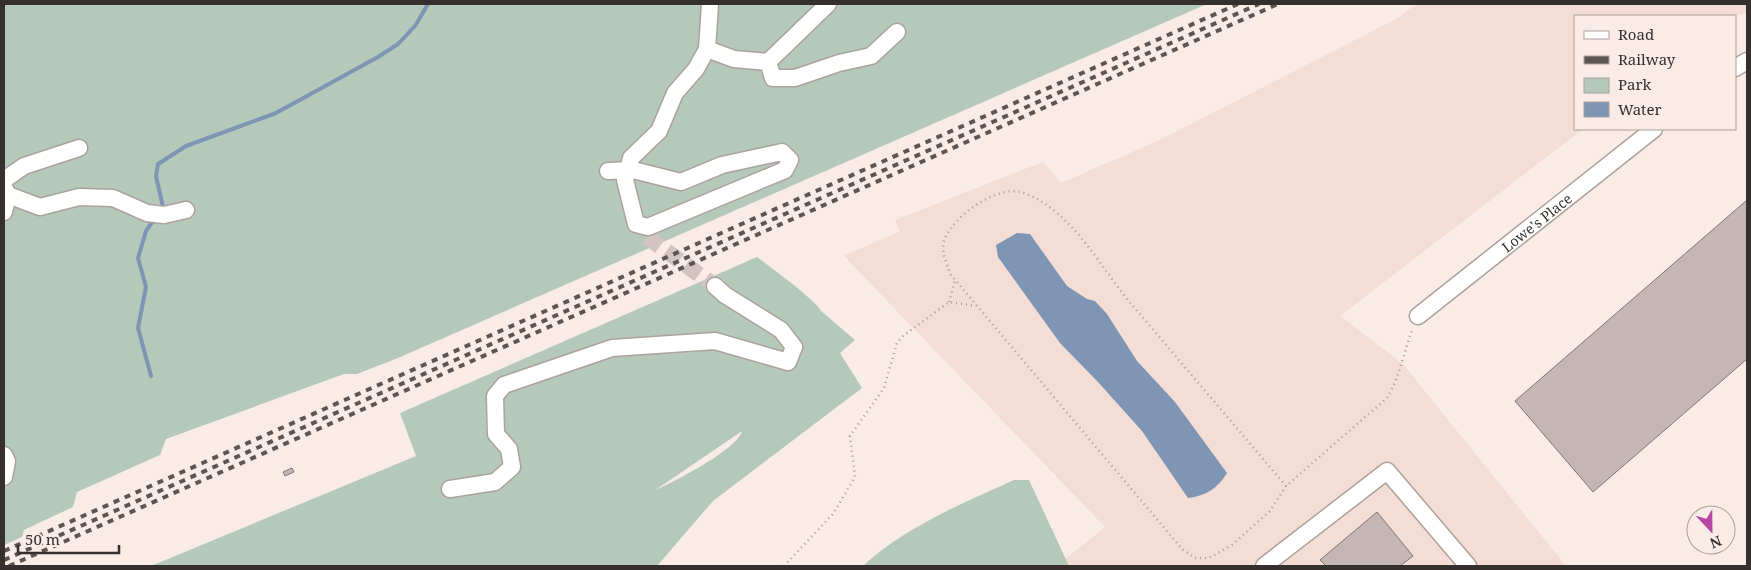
<svg xmlns="http://www.w3.org/2000/svg" width="1751" height="570" viewBox="0 0 1751 570" font-family="'Noto Serif',serif">
	<style>
		.built { fill: #f3ddd5 }
		.green { fill: #b4c9b9; fill-rule: evenodd }
		.water { fill: #7f95b4 }
		.lines { fill: none; stroke-linecap: round; stroke-linejoin: round }
		.stream { stroke: #7f95b4; stroke-width: 4 }
		.building { fill: #c4b6b4; stroke: #837674 }
		.minor-tunnel { stroke: #d2c5c1; stroke-width: 16; stroke-dasharray: 16 8; stroke-linecap: butt }
		.minor-casing { stroke: #ada19c; stroke-width: 19 }
		.path { stroke: #a79c98; stroke-width: 2.5; stroke-dasharray: 1 4; stroke-linecap: butt }
		.minor { stroke: #fff; stroke-width: 16 }
		.rail { stroke: #5d5552; stroke-width: 4; stroke-dasharray: 6 6; stroke-linecap: butt }
		.labels { text-anchor: middle; dominant-baseline: central; stroke-width: 4; stroke-linejoin: round; paint-order: stroke }
		.street-label { font-size: 14px; fill: #352f2d; stroke: #f9ebe6 }
	</style>
	<rect width="100%" height="100%" fill="#f9ebe6"/>
	<!-- built -->
	<path class="built" d="M1416,4H1747V13L1731,16H1575V129H1583L1340,316L1403,364L1566,566H1057L1105,527L844,256L900,231L895,220L1043,162L1061,183L1162,139L1398,18Z"/>
	<!-- green -->
	<path class="green" d="M4,4H1207L398,358L357,374H344L166,439L160,455L77,492L73,507L24,530L22,537L4,545Z
		M757,257C769,266 818,302 821,311L855,340L840,353L862,388L713,501L657,566H151L416,456L400,413ZM742,431C737,450 673,482 654,491Z
		M1014,480H1029L1069,566H863C905,527 963,503 1014,480Z"/>
	<!-- water -->
	<path class="water" d="M1017,233L1030,234L1067,286L1087,299L1095,301L1107,314L1137,361L1175,402L1227,473C1218,488 1206,496 1188,498L1142,431L1098,382L1060,343L998,257L996,245Z"/>
	<g class="lines">
		<!-- stream -->
		<path class="stream" d="M160,211L163,207L156,176L158,164L186,146L276,113L378,57L398,44L415,26L428,4
			M151,376L138,328L146,287L138,258L146,231L155,218"/>
	</g>
	<!-- building -->
	<path class="building" d="M1747,200V359L1593,492L1515,401Z
		M292,468L294,472L285,476L283,472Z
		M1377,512L1413,556L1400,566H1326L1320,560Z"/>
	<g class="lines">
		<!-- minor-tunnel -->
		<path class="minor-tunnel" d="M647,237L715,286"/>
		<!-- minor casing -->
		<g class="minor-casing">
			<g id="minor">
				<path d="M707,49L734,59L768,62L773,78H795L839,63L871,56L897,32"/>
				<path d="M768,62L828,4"/>
				<path d="M1735,68L1747,61"/>
				<path d="M608,171L633,170L681,182L722,165L782,152L790,160L785,170L648,227L636,224L625,180L631,158L659,131L675,93L696,69L707,49L710,4"/>
				<path d="M4,180L24,166L79,148"/>
				<path d="M4,187L8,195L4,212"/>
				<path d="M8,195L40,207L79,197L113,198L147,213L164,215L186,210"/>
				<path id="s1" d="M1418,316L1654,129"/>
				<path d="M4,455L7,461L4,477"/>
				<path d="M450,489L495,482L512,467L509,449L496,434L495,396L504,385L612,348L715,341L788,362L794,347L781,330L725,295L715,286"/>
				<path d="M1264,566L1387,471L1468,566"/>
			</g>
		</g>
		<!-- path -->
		<path class="path" d="M949,302L955,280
			M1286,486C1235,426 1184,366 1133,306C1100,268 1074,212 1024,193C1002,185 971,206 957,221C938,242 941,250 951,275L1182,549L1195,558H1209L1232,545L1270,511L1286,486L1387,398C1399,380 1404,350 1413,328
			M784,566L833,514L855,477L850,436L884,388L897,343L903,336L949,302L976,306"/>
		<!-- minor -->
		<use href="#minor" class="minor"/>
		<!-- rail -->
		<path class="rail" d="M4,551L1238,4
			M4,560L1259,4
			M9,566L1278,4"/>
	</g>
	<g class="labels">
		<!-- street labels -->
		<g class="street-label">
			<text stroke="none"><textPath href="#s1" startOffset="151">Lowe's Place</textPath></text>
		</g>
	</g>
	<!-- border -->
	<rect width="1751" height="570" fill="none" stroke="#352f2d" stroke-width="10"/>
	<!-- legend -->
	<rect x="1574" y="15" width="162" height="115" fill="#f9ebe6" stroke="#aba09c"/>
	<rect x="1584" y="31" width="25" height="8" fill="#ffffff" stroke="#aba09c"/>
	<text x="1618" y="40" font-size="15" fill="#352f2d">Road</text>
	<rect x="1584" y="56" width="25" height="8" fill="#5d5552" stroke="#aba09c"/>
	<text x="1618" y="65" font-size="15" fill="#352f2d">Railway</text>
	<rect x="1584" y="78" width="25" height="15" fill="#b4c9b9" stroke="#aba09c"/>
	<text x="1618" y="90" font-size="15" fill="#352f2d">Park</text>
	<rect x="1584" y="102" width="25" height="15" fill="#7f95b4" stroke="#aba09c"/>
	<text x="1618" y="115" font-size="15" fill="#352f2d">Water</text>
	<!-- north arrow -->
	<g transform="translate(1711 530) rotate(158)"><circle r="24" fill="#f9ebe6" stroke="#aba09c"/>
	<path d="M0-4L9 19L0 12L-9 19Z" fill="#b747a3"/>
	<text y="-8" font-size="14" font-weight="bold" text-anchor="middle" fill="#352f2d">N</text>
	</g>
	<!-- scale -->
	<path d="M18 545v8h101v-8" fill="none" stroke="#352f2d" stroke-width="2.5"/>
	<text x="25" y="545" font-size="15" fill="#352f2d" stroke="#f9ebe6" stroke-width="4" paint-order="stroke">50 m</text>
</svg>
